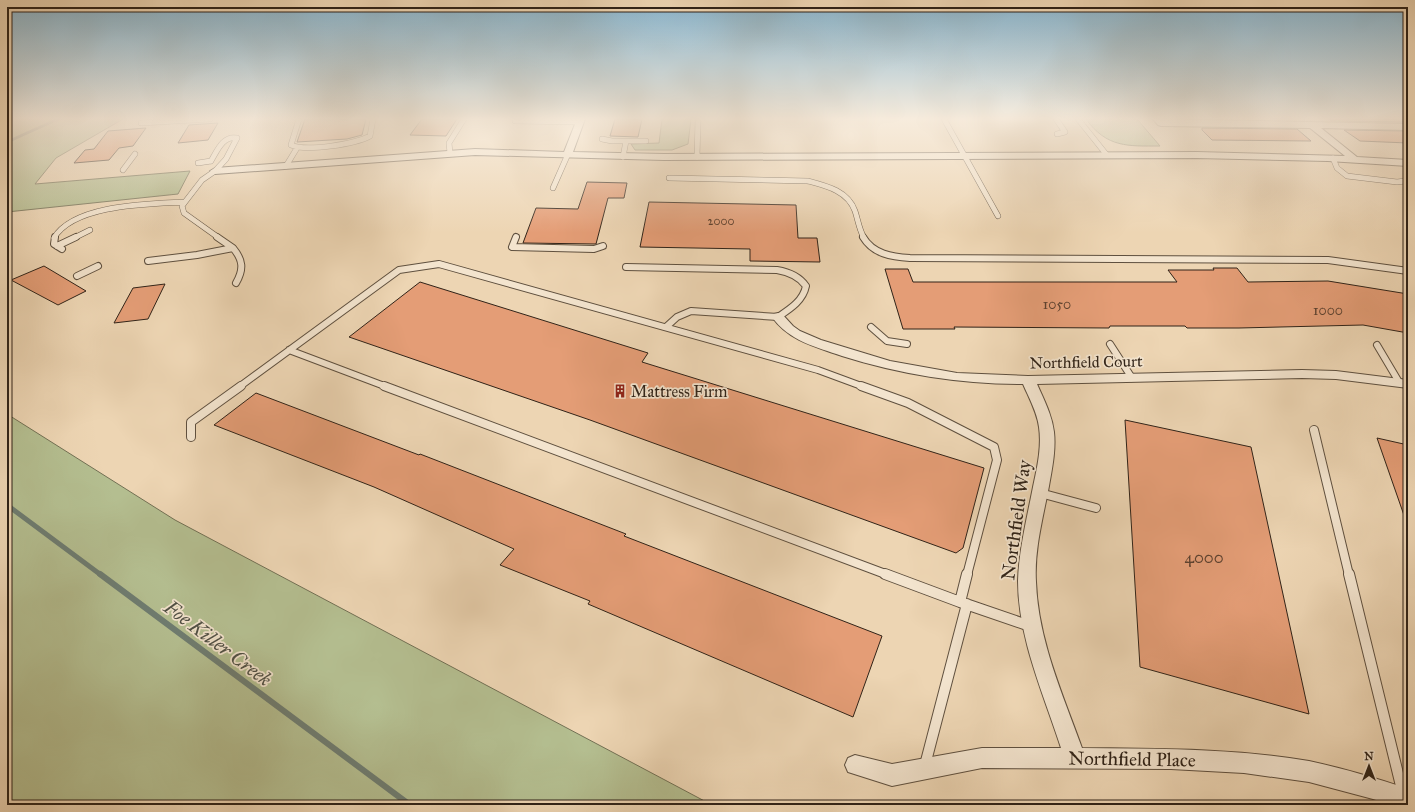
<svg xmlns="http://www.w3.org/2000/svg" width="1415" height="812" viewBox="0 0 1415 812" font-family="'IM FELL Great Primer',serif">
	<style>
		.green { fill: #b4be90; stroke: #727054 }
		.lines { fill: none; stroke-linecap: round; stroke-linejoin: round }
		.stream-far2 { stroke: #6f7d71; stroke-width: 3 }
		.stream-far1 { stroke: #6f7d71; stroke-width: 5 }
		.stream { stroke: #6f7d71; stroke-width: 6 }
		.building { fill: #e49d76; stroke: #302318 }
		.service-far3-casing { stroke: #5f503f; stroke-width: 6 }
		.service-far2-casing { stroke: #5f503f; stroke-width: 8 }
		.service-far1-casing { stroke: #5f503f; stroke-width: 10 }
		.service-casing { stroke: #5f503f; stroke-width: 12 }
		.minor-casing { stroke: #5f503f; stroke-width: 2 }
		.service-far3 { stroke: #f3e4ce; stroke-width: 5 }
		.service-far2 { stroke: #f3e4ce; stroke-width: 6 }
		.service-far1 { stroke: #f3e4ce; stroke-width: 8 }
		.service { stroke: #f3e4ce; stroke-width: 10 }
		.minor { fill: #f3e4ce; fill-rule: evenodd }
		.labels { text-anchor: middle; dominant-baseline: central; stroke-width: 3.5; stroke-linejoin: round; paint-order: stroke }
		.far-number-label { font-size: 12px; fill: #5d4230 }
		.number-label { font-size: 14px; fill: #5d4230 }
		.street-label { font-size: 16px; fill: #302318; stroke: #f3e4ce }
		.poi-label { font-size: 16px; fill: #302318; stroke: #f3e4ce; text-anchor: start }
		.near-number-label { font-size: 17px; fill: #5d4230 }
		.near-street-label { font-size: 19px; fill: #302318; stroke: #f3e4ce }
		.near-water-label { font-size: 20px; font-style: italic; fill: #505045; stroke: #f3e4ce }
	</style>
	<rect width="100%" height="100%" fill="#edd5b3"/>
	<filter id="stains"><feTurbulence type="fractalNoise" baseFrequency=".005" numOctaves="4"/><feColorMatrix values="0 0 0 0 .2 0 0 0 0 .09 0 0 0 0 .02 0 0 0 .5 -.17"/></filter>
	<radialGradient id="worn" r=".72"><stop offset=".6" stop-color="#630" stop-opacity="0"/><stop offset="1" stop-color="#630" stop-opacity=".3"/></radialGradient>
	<!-- green -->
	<path class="green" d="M7,119H123L56,158L35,184L190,171L178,194L7,212Z
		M662,119H691L688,144L672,150H635L631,144L659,143Z
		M1086,119H1137L1160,146C1128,146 1107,148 1086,119Z
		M7,414L175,520L712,805H7Z"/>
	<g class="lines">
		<!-- stream-far2 -->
		<path class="stream-far2" d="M7,142L58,119"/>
		<!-- stream-far1 -->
		<path class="stream-far1" d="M7,505L101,575"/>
		<!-- stream -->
		<path class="stream" d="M100,574L410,805"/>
	</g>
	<!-- building -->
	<path class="building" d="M305,119H366L362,135L347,139L297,142Z
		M422,119H457L446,136L410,135Z
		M615,119H642L638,137L610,136Z
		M1329,119H1402L1407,122L1332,121Z
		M218,123L208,140L178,143L189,125Z
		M146,128L133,146L119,148L109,160L74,163L85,150L94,149L108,131Z
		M1202,128L1297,129L1311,141L1212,140L1202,130Z
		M1344,130L1408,131V143L1360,141Z
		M587,182L627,183L624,198H608L596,244L523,243L536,208L578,209Z
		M649,202L796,205L798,238H817L820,262L750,261V249L640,247Z
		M44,266L86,291L58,305L11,280Z
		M1213,268H1237L1248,282L1328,281L1408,294V333L1363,325L1239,328H1187L1185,326H1110L1109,328L954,327L955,329H903L885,269H908L913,282H1177L1168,270H1214Z
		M420,282L648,353L642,362L984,468L963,548L956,553L590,420L349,337Z
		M165,284L148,319L114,323L133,288Z
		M256,393L419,455L420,454L626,534L624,536L882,636L853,717L588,604L590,601L500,565L514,549L374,487L214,425Z
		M1125,420L1251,447L1309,714L1140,667Z
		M1377,438L1408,445V521H1406Z"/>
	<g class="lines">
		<!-- service-far3 casing -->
		<g class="service-far3-casing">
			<path id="service-far3" d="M299,119L291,145C306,152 355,144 370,136L373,119
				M944,119L998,216
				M1056,119L1065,132L1057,134
				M1078,119L1106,154
				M515,121L580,122
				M141,123L210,119
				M602,139L612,141H646
				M450,153L449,143L464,119
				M623,157L626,141
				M697,157L698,119
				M1333,158L1337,168L1347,176L1397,182L1405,181L1408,178
				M198,163L211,161
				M286,166L297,148
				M123,170L135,154
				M669,178L808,181C827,186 848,191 855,211C858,220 859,229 864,238
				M553,188L568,154
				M185,202L182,206L184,213L219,238
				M54,238C74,204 150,204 185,202L202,180L215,171L226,159L237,138C223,135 217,151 211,161
				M74,238L90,230"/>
		</g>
		<!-- service-far2 casing -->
		<g class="service-far2-casing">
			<path id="service-far2" d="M55,237L54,244L62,249
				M217,237L233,248
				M516,237L512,247L594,249L603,246
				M863,237C873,254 892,257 910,258L1328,260L1408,271
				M57,246L76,237
				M148,261L197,255L233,248C243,260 244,269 236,283
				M626,267L777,270C789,272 799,276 806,286C803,301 790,309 778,317L691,311L677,317L666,327
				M77,276L98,266
				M871,327L887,341L907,344
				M1110,344L1132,378
				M1377,345L1399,382
				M289,350L387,387
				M239,387L399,270L439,264L818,370L864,387"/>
		</g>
		<!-- service-far1 casing -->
		<g class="service-far1-casing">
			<path id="service-far1" d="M384,386L888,575
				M861,386L908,403L994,447L997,460L967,575
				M1314,430L1349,575
				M191,437V422L241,386
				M1040,493L1096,508"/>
		</g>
		<!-- service casing -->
		<g class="service-casing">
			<path id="service" d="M885,574L960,602
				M967,574L960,602L1030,626
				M1349,574L1403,794
				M925,765L967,604"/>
		</g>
		<!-- minor casing -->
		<g class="minor-casing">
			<path id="minor" d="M577,119H585L573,152L664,154L1197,152L1345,156L1310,128L1161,126L1158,125L1153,119L1408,124V130L1321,128L1357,157L1408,160V166L1328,161L1197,158L664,160L475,155L215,174L210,171L215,168L475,149L564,152Z
				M778,313L782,314L793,326L800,331L821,340L890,361L957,373L1028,376L1302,370L1336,371L1408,380V388L1336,379L1302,378L1037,384C1044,400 1052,415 1054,432C1056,450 1052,469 1049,486C1043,518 1034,550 1036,582C1038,640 1063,695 1082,748C1158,749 1234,748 1309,761C1342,768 1376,778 1408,789V805H1391L1373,799L1309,782L1244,773L1171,769L982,768L892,786L848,772L845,765L848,758L855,755L892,764L982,748H1061C1044,695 1018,638 1018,581C1019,549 1027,518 1033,487C1037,468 1042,447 1039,427C1037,412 1029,398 1023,384C961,384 902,375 842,356C816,347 789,341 772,317L774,314Z"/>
		</g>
		<!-- service-far3 -->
		<use href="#service-far3" class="service-far3"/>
		<!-- service-far2 -->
		<use href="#service-far2" class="service-far2"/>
		<!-- service-far1 -->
		<use href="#service-far1" class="service-far1"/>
		<!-- service -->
		<use href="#service" class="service"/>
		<!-- minor -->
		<use href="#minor" class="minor"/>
	</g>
	<!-- sky -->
	<linearGradient id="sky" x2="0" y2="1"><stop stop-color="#88b6d0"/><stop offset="0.51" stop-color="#f7ecdd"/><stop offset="1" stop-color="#f7ecdd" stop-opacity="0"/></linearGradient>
	<rect width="1415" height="233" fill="url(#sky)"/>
	<!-- icons -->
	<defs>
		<g id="building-bare" transform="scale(1.08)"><path d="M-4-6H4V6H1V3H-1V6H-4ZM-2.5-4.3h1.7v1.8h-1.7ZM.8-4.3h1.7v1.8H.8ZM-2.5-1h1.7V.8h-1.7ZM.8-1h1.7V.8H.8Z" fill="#8f2418" stroke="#f3e4ce" stroke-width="2.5" paint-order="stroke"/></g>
	</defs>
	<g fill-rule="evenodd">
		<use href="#building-bare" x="620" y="391"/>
	</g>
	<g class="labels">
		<!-- far-number labels -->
		<g class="far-number-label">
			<text x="721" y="221">2000</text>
		</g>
		<!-- number labels -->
		<g class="number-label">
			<text x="1057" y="304">1050</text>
			<text x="1328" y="310">1000</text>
		</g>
		<!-- street labels -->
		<g class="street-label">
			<text transform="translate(1086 362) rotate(-1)">Northfield Court</text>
		</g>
		<!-- poi labels -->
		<g class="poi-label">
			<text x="631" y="391">Mattress Firm</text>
		</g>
		<!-- near-number labels -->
		<g class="near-number-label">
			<text x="1204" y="557">4000</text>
		</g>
		<!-- near-street labels -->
		<g class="near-street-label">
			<text transform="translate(1016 520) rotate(-82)">Northfield Way</text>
			<text transform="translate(1132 759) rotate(1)">Northfield Place</text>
		</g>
		<!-- near-water labels -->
		<g class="near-water-label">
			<text transform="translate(218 643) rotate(37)">Foe Killer Creek</text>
		</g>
	</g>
	<!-- margin -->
	<rect width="1415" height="812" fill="none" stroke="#edd5b3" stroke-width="24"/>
	<rect x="8" y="8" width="1399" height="796" fill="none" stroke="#302318" stroke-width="2"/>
	<rect x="12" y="12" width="1391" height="788" fill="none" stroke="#302318"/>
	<!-- north arrow -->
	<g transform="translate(1369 766)" stroke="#f3e4ce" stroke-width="3" paint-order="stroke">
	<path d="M0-3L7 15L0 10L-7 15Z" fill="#302318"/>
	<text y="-6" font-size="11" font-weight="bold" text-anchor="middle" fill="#302318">N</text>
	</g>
	<rect width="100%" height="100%" filter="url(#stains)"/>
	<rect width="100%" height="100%" fill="url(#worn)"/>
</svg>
